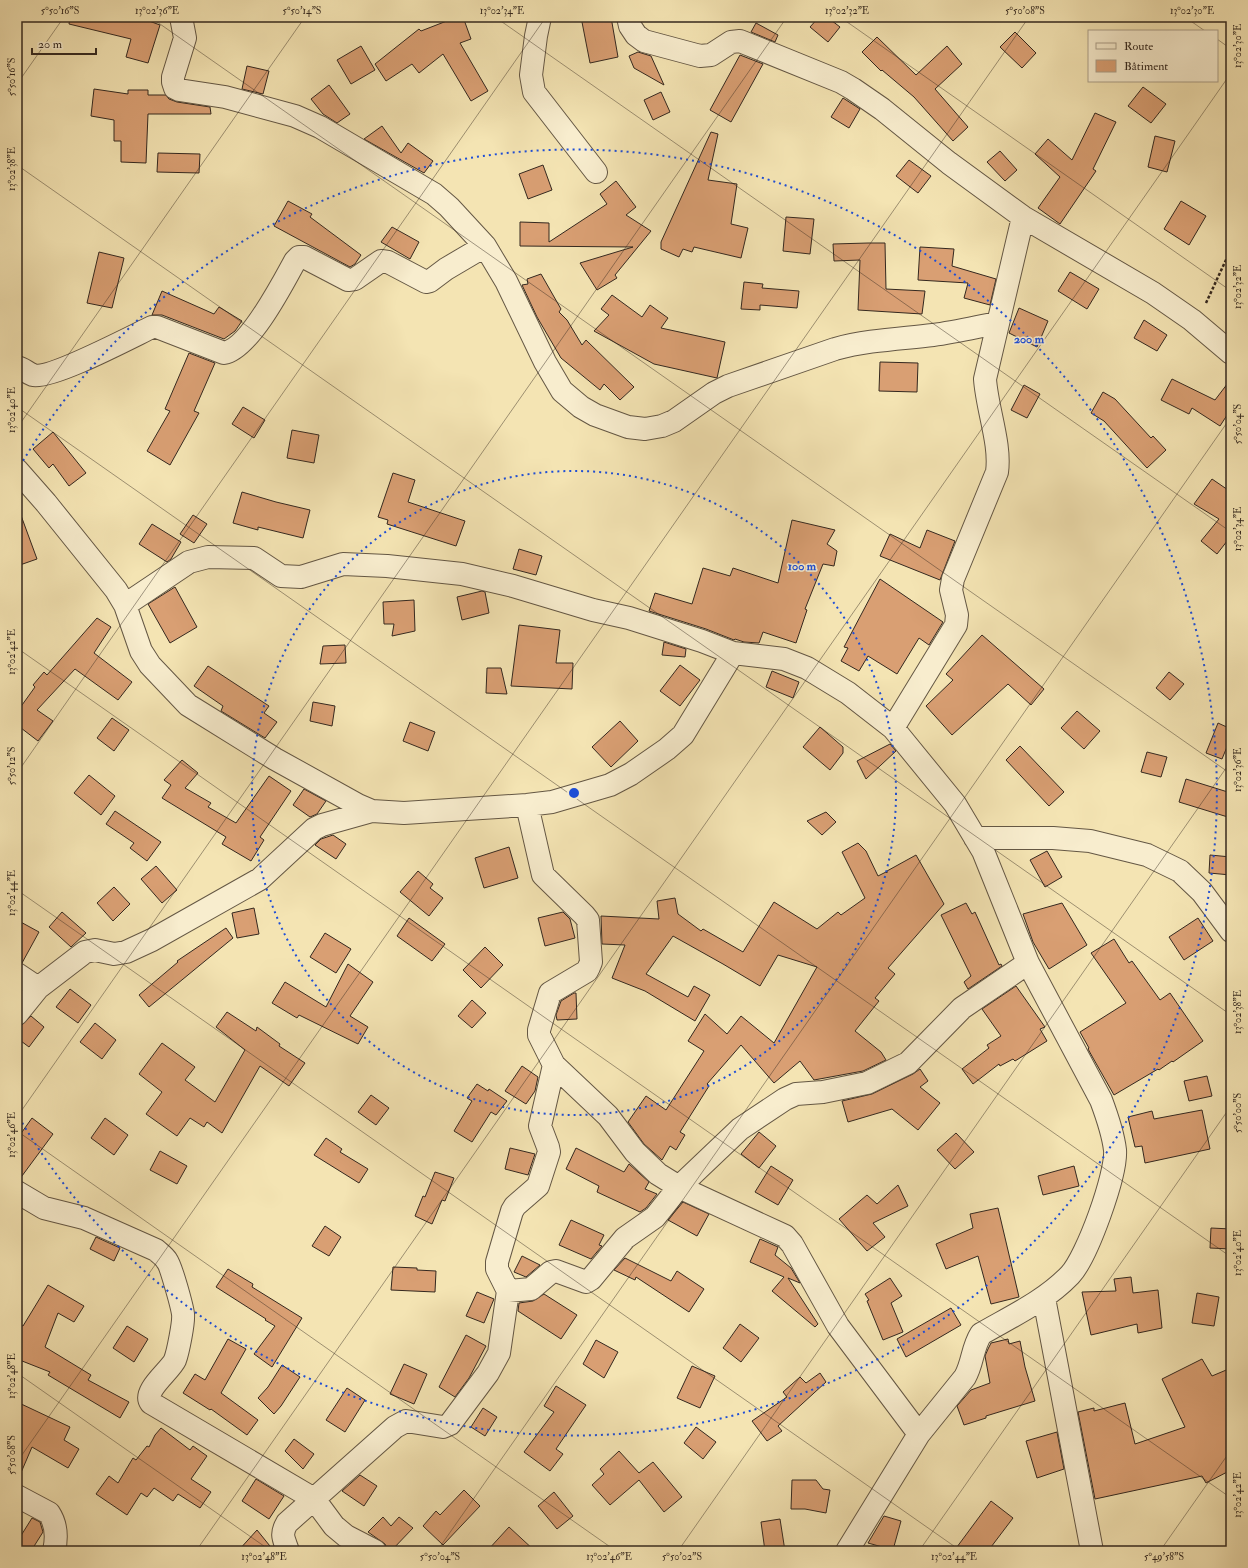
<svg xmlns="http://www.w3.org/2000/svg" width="1248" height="1568" viewBox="0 0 1248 1568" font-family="'IM FELL Double Pica',serif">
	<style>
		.building { fill: #d99f73; stroke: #34281f }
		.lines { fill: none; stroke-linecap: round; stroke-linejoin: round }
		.street-casing { stroke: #645744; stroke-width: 24 }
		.path { stroke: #34281f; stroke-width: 2.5; stroke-dasharray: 3 2; stroke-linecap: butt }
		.street { stroke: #f8edce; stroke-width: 22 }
		.ticks { fill: none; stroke: #34281f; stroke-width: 1; stroke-opacity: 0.45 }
		.ring { fill: none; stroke: #1d4ed8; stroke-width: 2; stroke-dasharray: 2 4 }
		.centre { fill: #1d4ed8; stroke: #f8edce; stroke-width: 2 }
		.ring-label { font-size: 12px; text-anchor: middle; font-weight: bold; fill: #1d4ed8; stroke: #f8edce; stroke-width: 3; stroke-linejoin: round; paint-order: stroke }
		.neatline { fill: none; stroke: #34281f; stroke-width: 1.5 }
		.ticks-label { font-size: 10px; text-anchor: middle; fill: #34281f }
	</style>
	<rect width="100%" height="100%" fill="#f4e4b3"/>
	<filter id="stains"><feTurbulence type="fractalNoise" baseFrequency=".005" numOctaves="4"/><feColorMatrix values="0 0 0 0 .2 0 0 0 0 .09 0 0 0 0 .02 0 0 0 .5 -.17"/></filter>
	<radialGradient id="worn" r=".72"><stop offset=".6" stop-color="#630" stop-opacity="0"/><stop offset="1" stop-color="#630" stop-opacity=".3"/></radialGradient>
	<!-- building -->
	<path class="building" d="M70,17H138L160,25L148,63L126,57L131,39L69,24Z
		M457,17H463L471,39L460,43L488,91L471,101L443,54L419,73L412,64L386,81L375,64L419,29L421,31Z
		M581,17H611L618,57L590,63Z
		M819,17H827L840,27L828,42L810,27Z
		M756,23L778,35L775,42L751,32Z
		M1015,32L1036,53L1022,68L1000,47Z
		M877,37L916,75L947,46L962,64L935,89L968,127L953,141L914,97L882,70L881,71L862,52Z
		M361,46L375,70L351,84L337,60Z
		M638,52L651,56L664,85L634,68L629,56Z
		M740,55L763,64L731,122L710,110Z
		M247,66L269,71L263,94L242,89Z
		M329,85L350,114L337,123L323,114L311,99Z
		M1143,87L1166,104L1151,123L1128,106Z
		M94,89L128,94V90H148V95H166L169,99L177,102L210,107L211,114H148L146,163L121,162V141H114V120L91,116Z
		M661,92L670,112L653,120L644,100Z
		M843,98L860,109L849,128L831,117Z
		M1095,113L1116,122L1093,169L1096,171L1060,224L1038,208L1060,177L1035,154L1048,139L1072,160Z
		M382,126L401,153L408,143L433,161L424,173L364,139Z
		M711,132L718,134L708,180L737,184L731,224L748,228L741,258L694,247L692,252L683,249L679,257L661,249V242Z
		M1155,136L1175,141L1167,172L1148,167Z
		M1000,151L1017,170L1005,181L987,162Z
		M158,153L200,154L199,173L157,172Z
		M909,160L931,176L918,193L896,176Z
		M543,165L552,190L528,199L519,174Z
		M616,181L636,207L626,215L651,231L615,275L617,278L597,290L580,263L633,247L520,246V222L549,223V242L607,204L600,194Z
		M288,201L312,214L310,217L361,255L355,264L350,267L274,226Z
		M1181,201L1206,216L1189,245L1164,229Z
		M786,217L814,219L810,254L783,251Z
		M392,227L419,242L410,259L381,242Z
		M868,243H885L886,289L925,291L922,314L858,310L860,260L834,261L833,244Z
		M920,247L954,249L952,266L996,279L990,305L964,298L968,283L918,280Z
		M99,252L124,258L112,308L87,303Z
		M1070,272L1099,289L1087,309L1058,291Z
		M541,274L561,309L559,312L567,320L582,345L586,340L634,387L620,400L604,384L600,390L561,358L537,317L522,285L528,284L527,279Z
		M744,282L763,284L762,288L799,291L797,308L760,305V310L741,309Z
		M162,291L214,314L219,307L242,321L235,331L224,339L162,315H152Z
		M612,295L642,317L650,305L668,318L661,328L725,342L717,378L654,364L594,331L609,315L601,309Z
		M1019,308L1048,321L1037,347L1009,333Z
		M1144,320L1167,335L1157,351L1134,338Z
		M189,353L215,363L194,411L199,413L170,465L147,451L170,411L165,409Z
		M880,362L918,363L917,392L879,391Z
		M1172,379L1215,400L1231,379V409L1220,426L1192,408L1189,414L1161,400Z
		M1024,385L1040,394L1027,418L1011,410Z
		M1103,392L1115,399L1151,438L1153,436L1166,450L1147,468L1104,421L1091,413Z
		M243,407L265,420L254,438L232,424Z
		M292,430L319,435L314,463L287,458Z
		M53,432L86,473L69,486L53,464L49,468L33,449Z
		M393,473L415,480L408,502L465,521L456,546L387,524L388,520L378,517Z
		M1212,479L1231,492V536L1217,554L1201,541L1219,519L1194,504Z
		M242,492L276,502L310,510L303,538L258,527V530L233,523Z
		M17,510H19L37,559L17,566Z
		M193,515L207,524L194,543L180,534Z
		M792,520L835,530L827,544L837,551L834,566L823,564L805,609L807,610L796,643L763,632L759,643L744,642L735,639L734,640L706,629L649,611L655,593L692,604L703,568L730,576L733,568L778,583Z
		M152,524L181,542L171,559L167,562L139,544Z
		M927,530L955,541L940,580L880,556L890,534L920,548Z
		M519,549L542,556L536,575L513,569Z
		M880,579L943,622L929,645L919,638L897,674L868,656L859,671L841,661L848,648L844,647Z
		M175,587L197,627L170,643L148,604Z
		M482,591L485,592L489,613L462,620L457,597Z
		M414,600L415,631L392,636L394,624H384L383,602Z
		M97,618L111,627L94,653L132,682L118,700L75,669L37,710L53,721L38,741L21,728L17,732V712L35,687L33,685L44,672L47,675Z
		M519,625L560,630L556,663H573L572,689L511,686Z
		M982,635L1044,689L1031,705L1008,684L952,735L926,706L953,680L946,674Z
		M664,642L686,649L685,657L662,655Z
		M345,645L346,663L320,664L323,646Z
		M680,665L700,680L680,706L660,691Z
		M208,666L269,706L264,713L277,722L265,738L221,711L223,706L194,686Z
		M487,668H501L507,694L486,693Z
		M772,671L799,682L793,698L766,687Z
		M1169,672L1184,684L1170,700L1156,688Z
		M313,702L335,706L332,726L310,721Z
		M1077,711L1100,731L1084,749L1061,728Z
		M112,718L129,730L114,751L97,738Z
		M620,721L638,741L611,767L592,747Z
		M410,722L435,732L428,751L403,741Z
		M1218,723L1231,729V737L1222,759L1206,753Z
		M820,727L843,747V753L830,770L803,747Z
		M890,744L896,751L866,779L857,761Z
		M1020,746L1064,792L1049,806L1006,760Z
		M1147,752L1167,757L1161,777L1141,772Z
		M182,760L198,773L185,788L211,803L208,807L236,823L269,776L291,791L260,837L264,840L251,861L222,844L226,837L162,798L171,785L164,780Z
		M89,775L115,796L101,815L74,793Z
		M1186,779L1231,793V818L1179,802Z
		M304,789L326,801L317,814L310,817L293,805Z
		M115,811L161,842L147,861L130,848L134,843L106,824Z
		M826,812L836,822L822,835L807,821Z
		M333,835L346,844L336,859L315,845L321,839Z
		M858,843L866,851L878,876L886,872L887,873V871L916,855L944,904L888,968L895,974L875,998L879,1001L855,1031L881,1052L886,1060L863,1071L814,1080L800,1061L774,1083L741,1045L707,1084L709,1086L680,1132L685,1135L676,1150L670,1146L662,1160L644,1144L628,1122L646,1096L666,1110L704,1051L688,1041L705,1014L727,1034L741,1016L774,1043L817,967L778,955L760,986L723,964L673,936L646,974L688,997L694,986L710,995L695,1021L645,991L612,978L625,945L602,944L601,916L659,919L657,901L675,898L678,914L701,931L703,929L743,952L774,902L817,929L838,912L841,915L865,898L842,852Z
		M509,847L518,878L484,888L475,858Z
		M1047,851L1062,877L1045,887L1030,860Z
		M1210,855L1231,857V875L1209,873Z
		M156,866L177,890L162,903L141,879Z
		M418,871L433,884L430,888L443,898L429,916L400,892Z
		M114,887L130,904L113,921L97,903Z
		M966,903L972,914L975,912L999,965L1001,964L1002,966L968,989L964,982L971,976L941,915Z
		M1062,903L1087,945L1049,969L1033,942L1023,914Z
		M254,908L259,934L237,938L232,913Z
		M62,912L86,933L71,947L49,927Z
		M563,912L570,919L575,938L545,946L538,918Z
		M409,918L445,944L432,961L397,936Z
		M1198,918L1213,941L1184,960L1169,937Z
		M17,920L39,932L22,963L17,962Z
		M226,928L233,938L149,1007L139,995L178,962L177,961Z
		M325,933L351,949L336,973L310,957Z
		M1114,939L1129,963L1132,961L1160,1000L1170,993L1203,1041L1173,1062L1172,1061L1159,1070L1158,1069L1114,1095L1093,1058L1088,1049L1089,1048L1080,1032L1126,1003L1091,953Z
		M485,947L503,965L481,988L463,970Z
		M348,964L373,982L350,1016L368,1027L358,1044L299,1015L297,1018L272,1003L285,982L326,1007Z
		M1016,986L1045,1027L1040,1029L1047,1041L1015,1061L1013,1059L1000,1066L999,1064L973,1084L962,1069L989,1048L987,1045L1001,1036L982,1009Z
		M70,989L91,1005L78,1023L56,1007Z
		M574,993H576L577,1019L557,1020L556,1015L561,1001Z
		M472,1000L486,1013L472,1028L458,1016Z
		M227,1012L256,1031L257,1027L280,1044L279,1046L305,1063L289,1086L260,1066L222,1133L207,1122L204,1127L190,1118L177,1136L146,1114L162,1092L139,1074L162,1043L195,1067L185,1080L215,1102L245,1050L216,1027Z
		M31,1016L44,1027L29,1047L17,1038V1026L22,1025Z
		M95,1023L116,1040L102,1059L80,1042Z
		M522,1066L538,1077L535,1091L526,1104L505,1091Z
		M920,1069L928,1081L920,1087L940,1103L918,1130L892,1109L848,1122L842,1101L872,1094L913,1074Z
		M1207,1076L1212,1096L1189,1101L1184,1081Z
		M477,1084L488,1091L489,1089L507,1101L496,1115L491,1112L472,1142L454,1131L472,1101L467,1098Z
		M371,1095L389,1108L376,1125L358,1112Z
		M1202,1110L1210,1149L1145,1163L1142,1146L1135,1147L1128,1117L1152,1111L1154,1119Z
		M32,1118L53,1134L19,1180H17V1139Z
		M105,1118L128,1135L114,1155L91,1138Z
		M759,1132L776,1146L759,1168L741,1154Z
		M956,1133L974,1152L955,1169L937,1150Z
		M326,1138L342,1149L340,1152L368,1169L359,1183L314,1155Z
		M510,1148L535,1154L528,1175L505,1169Z
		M576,1148L624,1172L629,1164L649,1182L645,1189L657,1194L646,1208L640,1212L597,1192L599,1186L566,1169Z
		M160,1151L187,1166L177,1184L150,1170Z
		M771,1166L793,1180L778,1205L755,1192Z
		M1074,1166L1079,1186L1043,1195L1038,1176Z
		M435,1172L454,1178L445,1201L442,1200L432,1224L415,1216L423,1196L425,1197Z
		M898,1185L908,1206L873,1223L885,1237L867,1251L839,1219L867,1195L877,1204Z
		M683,1202L709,1214L697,1236L668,1220Z
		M998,1208L1019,1297L991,1304L978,1256L946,1269L936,1244L973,1228L970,1214Z
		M571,1220L604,1235L599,1245L602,1246L591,1259L559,1245Z
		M325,1226L341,1237L329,1256L312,1246Z
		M1211,1228L1231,1229V1249L1210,1248Z
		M96,1237L120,1248L114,1261L90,1249Z
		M760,1239L778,1247L775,1255L791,1268L800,1283L788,1278L818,1324L815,1327L772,1291L784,1277L750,1262Z
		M522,1256L540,1265L526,1277L514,1272Z
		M625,1258L671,1281L677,1271L704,1289L689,1312L636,1277L635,1280L614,1270Z
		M393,1267L417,1268V1270L436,1271L435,1292L391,1290Z
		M228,1269L253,1284L252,1287L302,1318L272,1367L254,1354L275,1326L265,1320L266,1319L216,1287Z
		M1131,1277L1133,1293L1158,1290L1162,1328L1138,1333L1137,1324L1091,1335L1082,1292L1116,1291L1114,1279Z
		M890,1278L902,1296L891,1303L903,1332L883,1340L867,1301L869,1300L865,1294Z
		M48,1285L84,1306L74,1322L58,1313L45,1347L91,1375L88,1380L129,1402L120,1418L48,1375L50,1372L17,1359V1324L23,1326Z
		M477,1292L494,1299L484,1323L466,1316Z
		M1197,1293L1219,1297L1214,1326L1192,1323Z
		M544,1294L577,1315L561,1339L518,1311L519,1303L533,1301Z
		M951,1308L961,1325L906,1357L897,1339Z
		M740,1324L759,1338L741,1362L723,1348Z
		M127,1326L148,1339L134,1362L113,1348Z
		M466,1335L486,1346L469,1378L455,1397L439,1387Z
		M228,1339L246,1349L221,1393L258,1420L247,1435L211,1409L210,1410L183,1393L195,1374L205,1380Z
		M1008,1339L1009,1344L1020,1341L1025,1367L1035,1401L986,1416V1418L964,1425L957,1406L971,1390L990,1383L985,1356L988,1349L991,1343Z
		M596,1340L618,1352L604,1378L583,1364Z
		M1202,1359L1212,1376L1231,1368V1470L1206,1483L1202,1476L1095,1499L1078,1412L1094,1408V1411L1125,1403L1135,1444L1185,1427L1162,1379Z
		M404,1364L427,1374L414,1404L390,1394Z
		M282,1365L300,1377L281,1406L274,1414L258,1398L268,1387Z
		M692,1366L715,1376L700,1408L677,1398Z
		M820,1373L826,1382L778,1426L782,1431L767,1441L752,1421L787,1397L783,1392L800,1377L806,1383Z
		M556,1386L586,1405L556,1449L563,1454L550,1471L524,1452L554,1412L544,1406Z
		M347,1388L365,1400L345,1432L326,1420Z
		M17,1402L70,1427L64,1440L79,1449L68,1468L32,1447L17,1482Z
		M483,1408L497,1417L485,1436L471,1427Z
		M696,1427L716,1442L703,1459L684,1443Z
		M161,1428L190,1450L193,1446L207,1456L191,1479L211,1492L200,1508L178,1494L173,1501L154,1488L147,1497L141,1493L127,1515L96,1494L109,1476L118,1483L133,1458L136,1460L147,1446L149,1447L155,1435Z
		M1057,1432L1064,1469L1037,1478L1026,1441Z
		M294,1439L314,1454L303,1469L285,1451Z
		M619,1451L639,1473L653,1462L682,1497L664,1512L639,1480L610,1505L592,1485L604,1474L600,1469Z
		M360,1475L377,1486L364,1506L342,1491Z
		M256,1479L284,1496L269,1519L242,1501Z
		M792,1480H816L823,1489L830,1490L826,1513L805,1509H791Z
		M464,1490L480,1506L443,1545L423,1526L436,1511L440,1515Z
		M554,1492L573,1516L557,1529L538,1506Z
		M991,1501L1013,1518L988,1551H954Z
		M884,1516L901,1521L893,1550L868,1543Z
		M383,1517L391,1526L399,1517L413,1528L391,1551H388L385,1544L368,1532Z
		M32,1518L40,1522L43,1532L31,1551H17V1542Z
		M780,1519L785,1551H765L761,1522Z
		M509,1527L535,1551H487Z
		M257,1530L274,1551H238Z"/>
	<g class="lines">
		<!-- street casing -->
		<g class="street-casing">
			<path id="street" d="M181,17L185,38L173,77V82L175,88L179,90L225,97L295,116L320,127L434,194L449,207L485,246L506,281L545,362L562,391L581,407L595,415L628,427L645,429L662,426L674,421L714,393L728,386L835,349C868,340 899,339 933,335C955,332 976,327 997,323
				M540,17L536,36L531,75L534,92L596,172
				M628,17L630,26L636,35L644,41L700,56L711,55L731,42L740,41L841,82L853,89L882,109L949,163L1023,217L1153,293L1192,320L1231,353
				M17,367C23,368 27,373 33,375C50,380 133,336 152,327H157L224,353C249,349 283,283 295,261L299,257H304L348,280L355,279L381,261L388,262L426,282L430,281L446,269L485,246
				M17,470L46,503L116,590L125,605L141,651L150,665L188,705L275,759L358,805L372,811L404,813L527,805L552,802L610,785L631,774L667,749L683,735L733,653L784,659L807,668L848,693L893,728L955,804L983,851L1028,963L1101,1100C1107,1116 1113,1133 1115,1150C1117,1174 1087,1257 1070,1275C1045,1301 1012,1316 981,1334C972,1348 973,1363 965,1377L919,1434L847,1551
				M125,605L189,562L208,557L254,558L281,576L301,577L343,564L387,566L462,574L513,586L593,610L629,618L702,641L733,653
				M893,728L956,625L957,615L951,590L953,579L997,472C1001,444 987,409 985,379L1023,217
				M975,838H1053L1090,841L1147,855L1180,871L1202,892L1231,931
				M17,974L38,988
				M17,1014L38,988L85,952L95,950L114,954L126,952L152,940L260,879L314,829L322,825L372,811
				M554,1065L608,1116L635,1152L658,1174L679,1187L785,1236L792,1244L838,1326L919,1434
				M17,1192L44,1208L84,1218L156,1250C159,1253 164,1256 167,1261C171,1266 182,1306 183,1314C184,1322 178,1352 175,1360C170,1371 142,1391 151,1403L314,1499L395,1427L406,1421L443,1427L450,1424L488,1373L499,1353L508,1291L497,1269V1262L512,1211L515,1206L538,1186L549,1152L548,1147L540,1126L554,1065L539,1035V1030L550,993L587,971L589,967L591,962L588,920L584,915L543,875L527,805
				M508,1291L531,1289L551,1272L556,1271L586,1282L591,1279L625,1238L655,1217L679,1187L740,1129L785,1099L796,1094L823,1092L867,1083L908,1063L962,1008L1028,963
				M1044,1298L1092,1551
				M17,1496L49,1513C57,1525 57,1538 54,1551
				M288,1551C284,1539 280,1535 287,1523L314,1499L334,1526L346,1536L375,1551"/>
		</g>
		<!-- path -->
		<path class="path" d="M1206,303L1231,249"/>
		<!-- street -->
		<use href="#street" class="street"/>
	</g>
	<!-- ticks -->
	<path class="ticks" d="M150,17L1231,774M495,17L1231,532M840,17L1231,291M1185,17L1205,31M1217,39L1231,49M17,84L64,17M17,165L1231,1015M17,407L1231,1257M17,428L305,17M17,648L1231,1498M17,773L546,17M17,890L961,1551M17,1117L787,17M17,1131L616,1551M17,1373L271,1551M17,1462L1029,17M196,1551L1231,73M437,1551L1231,417M678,1551L1231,761M919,1551L1231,1106M1160,1551L1231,1450"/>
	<!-- distance rings -->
	<g class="ring">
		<circle cx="574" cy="793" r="322"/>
		<path d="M17 471A643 643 0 1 1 17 1114"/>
	</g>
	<circle cx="574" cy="793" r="6" class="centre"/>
	<g class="ring-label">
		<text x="1029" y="343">200 m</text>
		<text x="802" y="570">100 m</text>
	</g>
	<!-- margin -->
	<rect width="1248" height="1568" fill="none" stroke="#f4e4b3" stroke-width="44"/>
	<!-- legend -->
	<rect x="1088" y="30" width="130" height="52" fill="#f8edce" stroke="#aa9e88"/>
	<rect x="1096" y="43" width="20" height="6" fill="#f8edce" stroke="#aa9e88"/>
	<text x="1124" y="50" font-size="12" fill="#34281f">Route</text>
	<rect x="1096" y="60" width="20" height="12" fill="#d99f73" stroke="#aa9e88"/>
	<text x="1124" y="70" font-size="12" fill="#34281f">Bâtiment</text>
	<!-- scale -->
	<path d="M32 48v6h64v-6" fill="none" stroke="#34281f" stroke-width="2"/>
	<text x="38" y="48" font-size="12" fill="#34281f" stroke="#f8edce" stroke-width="3" paint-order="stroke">20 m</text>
	<rect x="22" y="22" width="1204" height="1524" class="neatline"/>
	<g class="ticks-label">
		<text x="60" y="14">5°50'16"S</text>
		<text x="157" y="14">13°02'36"E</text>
		<text x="302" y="14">5°50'14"S</text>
		<text x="502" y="14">13°02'34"E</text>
		<text x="847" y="14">13°02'32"E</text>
		<text x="1025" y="14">5°50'08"S</text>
		<text x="1192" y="14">13°02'30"E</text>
		<text transform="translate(1237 46) rotate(-90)" y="4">13°02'30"E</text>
		<text transform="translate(11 77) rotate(-90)" y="4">5°50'16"S</text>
		<text transform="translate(11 169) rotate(-90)" y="4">13°02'38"E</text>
		<text transform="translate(1237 287) rotate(-90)" y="4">13°02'32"E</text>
		<text transform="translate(11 410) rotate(-90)" y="4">13°02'40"E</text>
		<text transform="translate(1237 424) rotate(-90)" y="4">5°50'04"S</text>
		<text transform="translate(1237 529) rotate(-90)" y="4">13°02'34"E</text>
		<text transform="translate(11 652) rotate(-90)" y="4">13°02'42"E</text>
		<text transform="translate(11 766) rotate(-90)" y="4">5°50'12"S</text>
		<text transform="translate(1237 770) rotate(-90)" y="4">13°02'36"E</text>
		<text transform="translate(11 893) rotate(-90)" y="4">13°02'44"E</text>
		<text transform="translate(1237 1012) rotate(-90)" y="4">13°02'38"E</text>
		<text transform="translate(1237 1113) rotate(-90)" y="4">5°50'00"S</text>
		<text transform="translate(11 1135) rotate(-90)" y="4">13°02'46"E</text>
		<text transform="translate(1237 1253) rotate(-90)" y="4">13°02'40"E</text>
		<text transform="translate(11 1376) rotate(-90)" y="4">13°02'48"E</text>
		<text transform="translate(11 1455) rotate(-90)" y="4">5°50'08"S</text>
		<text transform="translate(1237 1495) rotate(-90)" y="4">13°02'42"E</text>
		<text x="264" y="1560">13°02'48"E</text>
		<text x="440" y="1560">5°50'04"S</text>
		<text x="609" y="1560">13°02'46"E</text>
		<text x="682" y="1560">5°50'02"S</text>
		<text x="954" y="1560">13°02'44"E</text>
		<text x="1164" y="1560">5°49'58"S</text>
	</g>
	<rect width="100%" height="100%" filter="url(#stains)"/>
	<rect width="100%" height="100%" fill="url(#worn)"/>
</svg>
